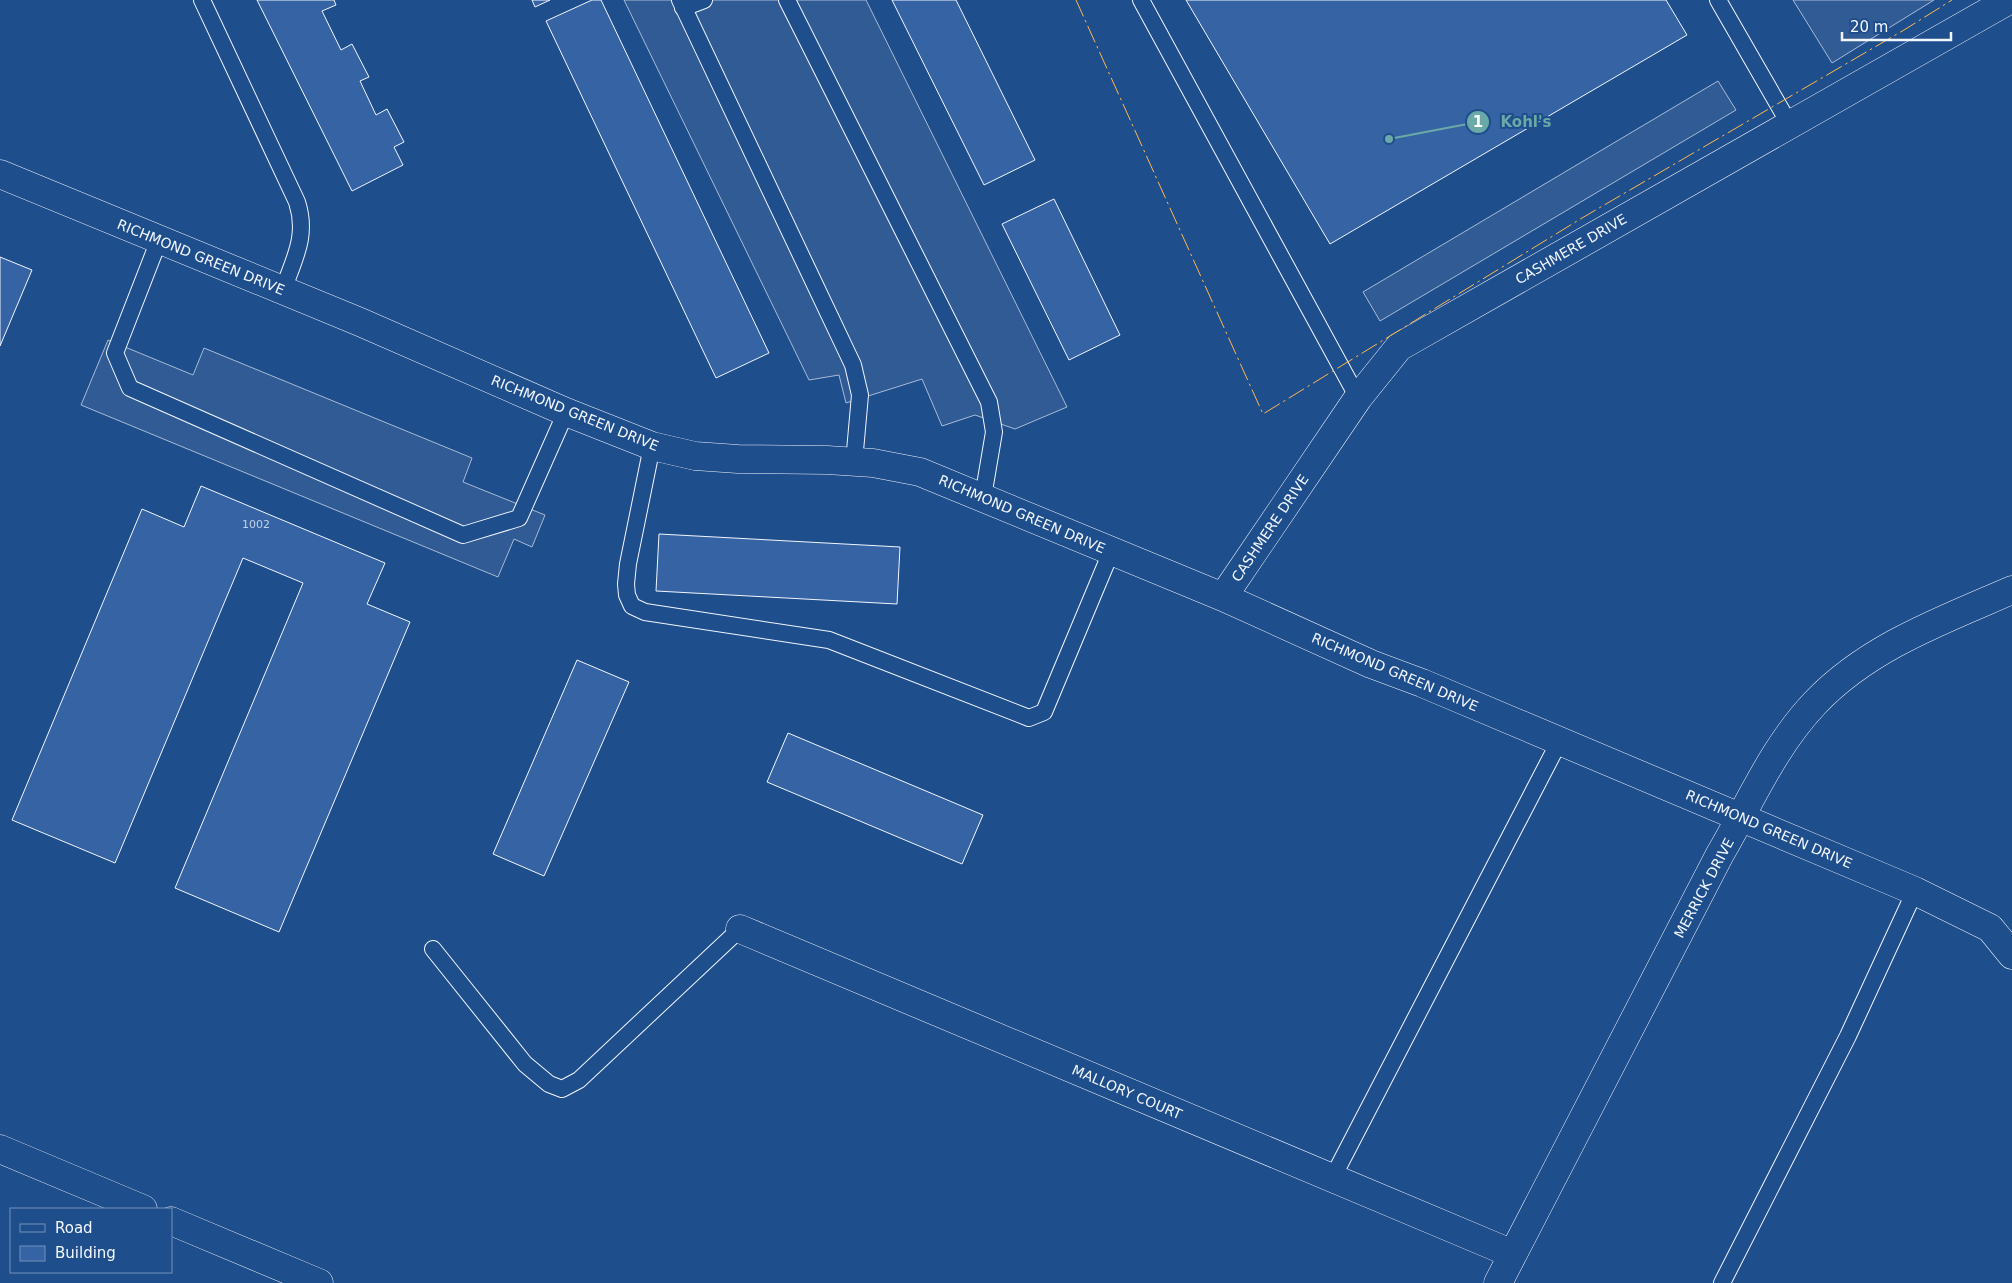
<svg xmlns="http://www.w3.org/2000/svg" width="2012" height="1283" viewBox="0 0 2012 1283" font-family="'DejaVu Sans',sans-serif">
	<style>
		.parking { fill: #305b95; stroke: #a8bbd7 }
		.building { fill: #3563a3; stroke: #f2f6ff }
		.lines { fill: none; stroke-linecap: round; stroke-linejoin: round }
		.lane-casing { stroke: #f2f6ff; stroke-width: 18 }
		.street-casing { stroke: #f2f6ff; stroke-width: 29 }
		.lane { stroke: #1f4e8c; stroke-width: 16 }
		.street { stroke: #1f4e8c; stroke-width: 28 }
		.power { stroke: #ffb74d; stroke-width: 1; stroke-dasharray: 18 4 2.5 4; stroke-linecap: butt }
		.labels { text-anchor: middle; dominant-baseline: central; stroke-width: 4; stroke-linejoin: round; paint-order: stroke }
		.number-label { font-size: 11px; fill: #c3d1e8 }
		.street-label { font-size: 14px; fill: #f2f6ff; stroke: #1f4e8c }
		.leader { fill: none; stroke: #6aa9a8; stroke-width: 2 }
		.callout-dot { fill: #6aa9a8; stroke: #1f4e8c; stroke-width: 2 }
		.mark-label { font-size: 15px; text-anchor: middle; font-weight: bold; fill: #fff }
		.callout-label { font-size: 15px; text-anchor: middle; font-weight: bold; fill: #6aa9a8; stroke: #1f4e8c; stroke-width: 4; stroke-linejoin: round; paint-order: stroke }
	</style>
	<rect width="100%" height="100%" fill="#1f4e8c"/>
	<!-- parking -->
	<path class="parking" d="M624,0H866L1067,407L1015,429L975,415L942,426L922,379L846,403L839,375L809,380Z
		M1793,0H1934L1832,63Z
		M1718,81L1736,110L1380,321L1363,292Z
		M108,340L193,375L204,348L472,458L463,482L545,515L532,547L514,539L498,577L81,405Z"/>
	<!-- building -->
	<path class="building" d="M257,0H334L336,5L322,11L341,50L352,44L369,77L360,81L376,115L387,109L404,142L394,147L403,165L352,191Z
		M532,0H550L535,7Z
		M592,0H601L769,353L716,378L546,21Z
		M892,0H956L1035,160L984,185Z
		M1186,0H1666L1687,35L1330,244Z
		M1054,199L1120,335L1069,360L1002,224Z
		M0,257L32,270L0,346Z
		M201,486L385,563L367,604L410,622L279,932L175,888L303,583L243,558L115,863L12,820L142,509L184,527Z
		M659,534L900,547L897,604L656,591Z
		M577,660L629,682L544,876L493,854Z
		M788,733L983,815L962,864L767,782Z"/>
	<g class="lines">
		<!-- lane casing -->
		<g class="lane-casing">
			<path id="lane" d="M202,0L297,202C308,236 294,259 283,290
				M680,0L853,365L860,395L854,462
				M787,0L989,402L994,432L983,497
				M1141,0L1358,398
				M1718,0L1790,125
				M683,8L704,0
				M159,240L115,353L130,388L463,535L519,518L566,412
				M652,446L628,564L626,584L627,595L632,606L645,612L829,640L1029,718L1044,712L1111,552
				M433,949L525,1064L549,1084L562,1089L579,1080L740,929
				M1333,1177L1559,742
				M1722,1283L1848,1036L1915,891"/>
		</g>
		<!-- street casing -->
		<g class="street-casing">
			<path id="street" d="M0,174L360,322L566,412L652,446L695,456L738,459L827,460L873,463L920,472L1223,597L1371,664L1422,683L1915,891L1990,928L2012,955
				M1223,597L1358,398L1399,347L2009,0
				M740,929L1513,1254
				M0,1149L143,1209
				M171,1221L319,1283
				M1498,1283L1720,854C1750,803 1773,747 1815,703C1868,647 1943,620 2012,590"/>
		</g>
		<!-- lane -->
		<use href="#lane" class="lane"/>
		<!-- street -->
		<use href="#street" class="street"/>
		<!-- power -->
		<path class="power" d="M1076,0L1263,414L1582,218L1904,30L1952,0"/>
	</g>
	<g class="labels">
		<!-- number labels -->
		<g class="number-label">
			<text x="256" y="524">1002</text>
		</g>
		<!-- street labels -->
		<g class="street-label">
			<text transform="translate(1571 249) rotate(-30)">CASHMERE DRIVE</text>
			<text transform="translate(201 257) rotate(22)">RICHMOND GREEN DRIVE</text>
			<text transform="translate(575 413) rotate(22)">RICHMOND GREEN DRIVE</text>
			<text transform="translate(1022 514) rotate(23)">RICHMOND GREEN DRIVE</text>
			<text transform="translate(1270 528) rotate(-56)">CASHMERE DRIVE</text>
			<text transform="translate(1395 672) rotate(23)">RICHMOND GREEN DRIVE</text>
			<text transform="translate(1769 829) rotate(23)">RICHMOND GREEN DRIVE</text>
			<text transform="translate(1704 888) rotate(-62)">MERRICK DRIVE</text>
			<text transform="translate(1127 1092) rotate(23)">MALLORY COURT</text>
		</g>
	</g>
	<!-- callouts -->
	<path class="leader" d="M1389 139L1478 122"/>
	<g class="callout-dot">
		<circle cx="1389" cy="139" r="5"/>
		<circle cx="1478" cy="122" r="12"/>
	</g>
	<g class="mark-label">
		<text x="1478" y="127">1</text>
	</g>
	<g class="callout-label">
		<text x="1526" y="127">Kohl's</text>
	</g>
	<!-- legend -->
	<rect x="10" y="1208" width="162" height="65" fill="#1f4e8c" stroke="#7391ba"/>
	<rect x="20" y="1224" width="25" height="8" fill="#1f4e8c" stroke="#7391ba"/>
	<text x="55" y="1233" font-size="15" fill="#f2f6ff">Road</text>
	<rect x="20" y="1246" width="25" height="15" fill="#3563a3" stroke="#7391ba"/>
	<text x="55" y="1258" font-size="15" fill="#f2f6ff">Building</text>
	<!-- scale -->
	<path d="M1842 32v8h109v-8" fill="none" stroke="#f2f6ff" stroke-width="2.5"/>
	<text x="1850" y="32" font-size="15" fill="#f2f6ff" stroke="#1f4e8c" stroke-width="4" paint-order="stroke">20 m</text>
</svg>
